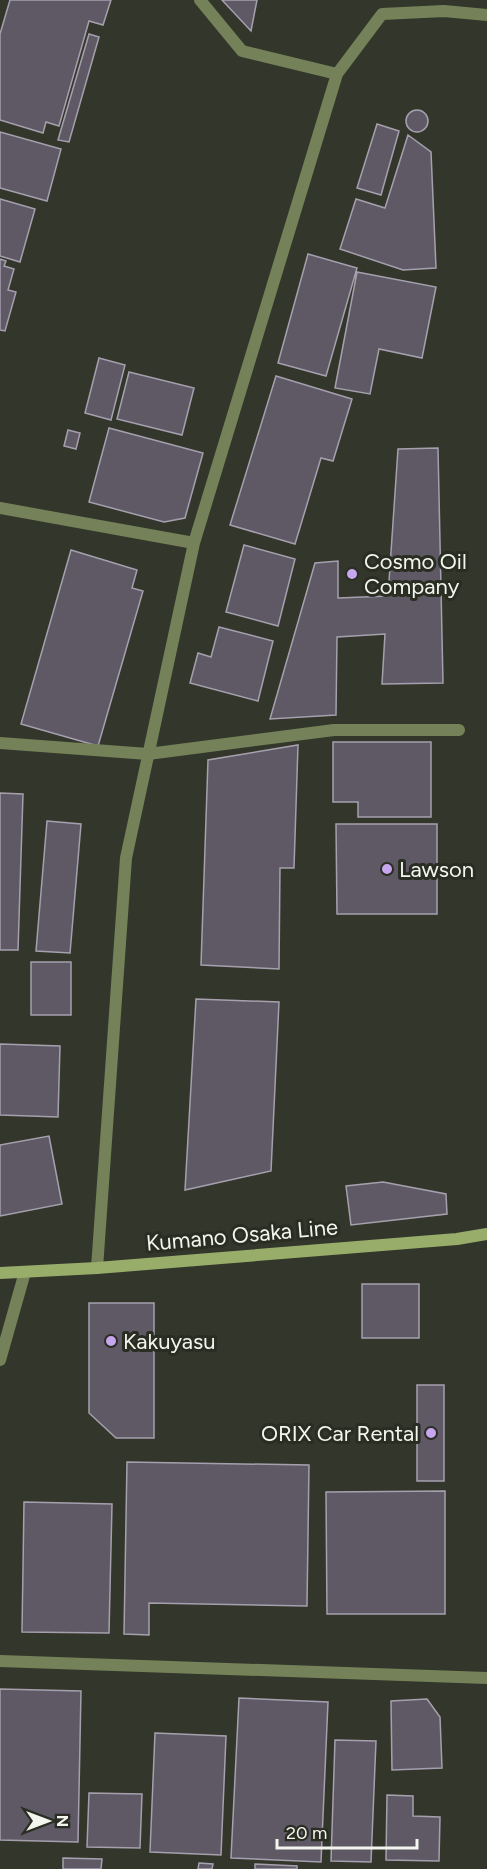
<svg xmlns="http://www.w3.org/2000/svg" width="487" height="1869" viewBox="0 0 487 1869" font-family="Figtree,sans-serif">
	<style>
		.building { fill: #5f5966; stroke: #a6a0ae; stroke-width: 1.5 }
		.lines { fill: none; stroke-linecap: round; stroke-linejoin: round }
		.service { stroke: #758259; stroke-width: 12 }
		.minor { stroke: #758259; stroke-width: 12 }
		.secondary { stroke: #99ad6b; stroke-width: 12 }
		.poi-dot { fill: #c7a6f0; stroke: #292d22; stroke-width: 2 }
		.labels { text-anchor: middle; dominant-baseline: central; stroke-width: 6; stroke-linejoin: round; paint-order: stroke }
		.poi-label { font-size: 22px; fill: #f3f6ee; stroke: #292d22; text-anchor: start }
		.street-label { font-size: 22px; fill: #f3f6ee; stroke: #292d22 }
	</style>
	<rect width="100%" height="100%" fill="#33372b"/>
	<!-- building -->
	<path class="building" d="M10,0H111L103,25L89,21L59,126L46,122L43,133L0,120V34Z
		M222,0H257L251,31Z
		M89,34L99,37L69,142L58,140Z
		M406 121a11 11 0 1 1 22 0a11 11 0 1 1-22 0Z
		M377,124L399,131L381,195L357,188Z
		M0,132L61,149L47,201L0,188Z
		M408,135L431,152L436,268L403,270L340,249L356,199L385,208Z
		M0,199L35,209L20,262L0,256Z
		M308,254L357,268L326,376L278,363Z
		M0,259L6,261L4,266L14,269L8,290L16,292L5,331L0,330Z
		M357,272L436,287L422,358L379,349L370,394L335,388Z
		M99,358L125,365L111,420L85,413Z
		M129,372L194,388L182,435L117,419Z
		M276,376L352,399L333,461L321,458L295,544L230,525Z
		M109,428L203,453L185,518L164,522L89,502Z
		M68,430L80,433L76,449L64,446Z
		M438,448L443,683L382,684L385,634L337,637L336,715L270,719L315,563L338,561V598L388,596L398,449Z
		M244,545L295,559L278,626L226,612Z
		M71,550L137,570L132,588L143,591L98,746L21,724Z
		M219,627L273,641L258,701L190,683L198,653L211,657Z
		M333,742H431V817H358V802H333Z
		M298,745L294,868H280L279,969L201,965L208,760Z
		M0,793L23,794L18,950H0Z
		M47,821L81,824L70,953L36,951Z
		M336,824H437V914H337Z
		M31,962H71V1015H31Z
		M196,999L279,1002L271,1171L185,1190Z
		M0,1044L60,1046L58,1117L0,1115Z
		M49,1136L62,1204L0,1216V1145Z
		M383,1182L446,1194L447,1214L351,1225L346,1186Z
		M362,1284H419V1338H362Z
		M89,1303H154V1438H116L89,1413Z
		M417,1385H444V1481H417Z
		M127,1462L309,1465L307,1606L149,1603V1635L124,1634Z
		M445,1491V1614H327L326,1492Z
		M24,1502L112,1504L109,1633L22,1632Z
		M0,1689L81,1691L78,1842L0,1840Z
		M239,1698L328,1702L321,1862L231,1858Z
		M427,1699L440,1717L442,1768L392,1770L391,1701Z
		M155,1733L226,1736L221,1855L150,1852Z
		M335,1740L376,1741L371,1862L331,1861Z
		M89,1793L142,1794L140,1848L87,1847Z
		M387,1795L413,1796V1816L440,1817L439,1861L386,1860Z
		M63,1858L102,1859L101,1869H63Z
		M199,1863L213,1864L212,1869H198Z
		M255,1864L297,1866V1869H255Z"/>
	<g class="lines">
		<!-- service -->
		<path class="service" d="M0,743L148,754L334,730H459"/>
		<!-- minor -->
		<path class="minor" d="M200,0L242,51L337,74
			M0,508L194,543
			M97,1268L126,858L194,543L337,74L382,14L444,11L487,15
			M0,1360L25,1272
			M0,1661L487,1678"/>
		<!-- secondary -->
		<path class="secondary" d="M0,1273L97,1268L457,1239L487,1234"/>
	</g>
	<!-- markers -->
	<g class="poi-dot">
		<circle cx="352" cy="574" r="6"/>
		<circle cx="387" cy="869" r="6"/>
		<circle cx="111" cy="1341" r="6"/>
		<circle cx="431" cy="1433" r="6"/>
	</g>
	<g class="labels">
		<!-- poi labels -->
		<g class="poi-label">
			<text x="364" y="561">Cosmo Oil<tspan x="364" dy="25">Company</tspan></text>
			<text x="399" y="869">Lawson</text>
			<text x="123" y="1341">Kakuyasu</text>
			<text x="419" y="1433" text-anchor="end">ORIX Car Rental</text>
		</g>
		<!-- street labels -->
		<g class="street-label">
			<text transform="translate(242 1235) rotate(-5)">Kumano Osaka Line</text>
		</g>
	</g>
	<!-- north arrow -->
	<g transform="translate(48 1821) rotate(90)" stroke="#292d22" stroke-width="4.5" paint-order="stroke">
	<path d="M0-4.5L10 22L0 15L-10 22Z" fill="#f3f6ee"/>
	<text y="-9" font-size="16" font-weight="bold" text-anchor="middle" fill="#f3f6ee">N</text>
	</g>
	<!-- scale -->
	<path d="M277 1839v9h140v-9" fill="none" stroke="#f3f6ee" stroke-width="3"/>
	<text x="286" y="1839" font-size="18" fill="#f3f6ee" stroke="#292d22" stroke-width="4.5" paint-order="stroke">20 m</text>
</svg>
